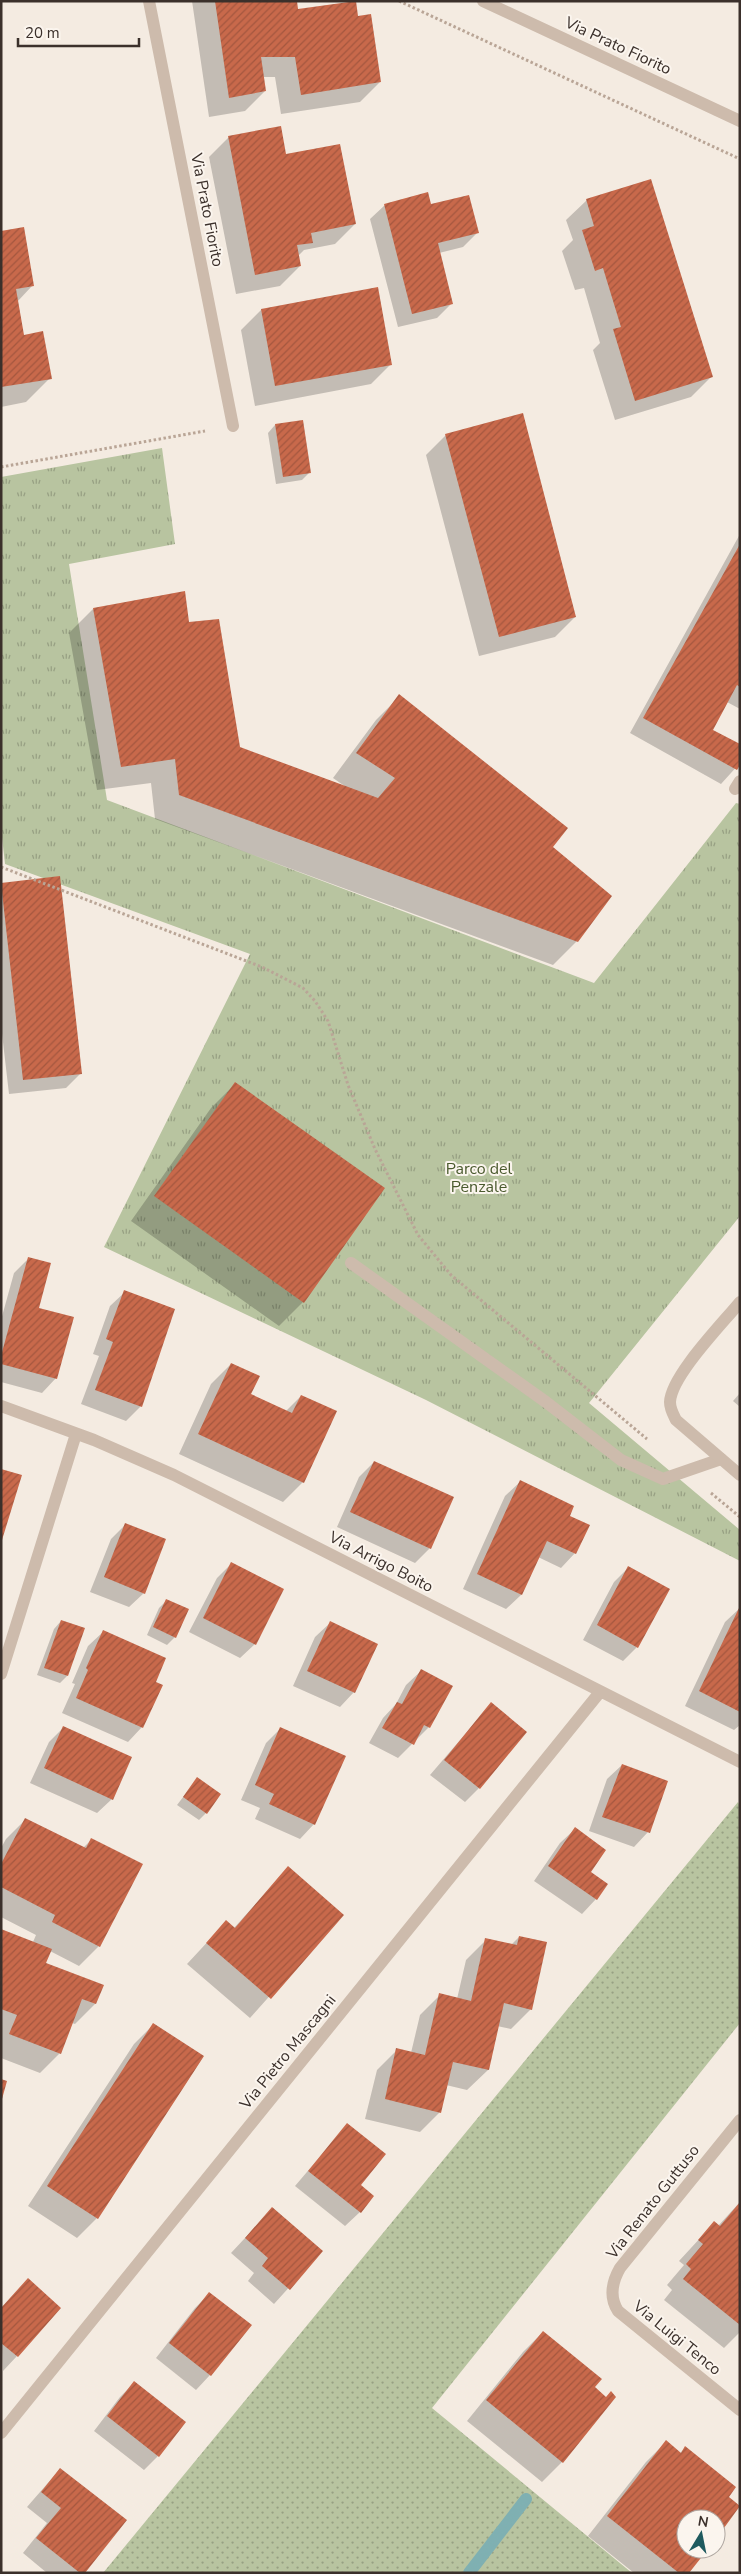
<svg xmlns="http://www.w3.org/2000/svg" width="741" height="2574" viewBox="0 0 741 2574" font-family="'Nunito Sans',sans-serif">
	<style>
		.grass { fill: url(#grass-dots) }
		.park { fill: url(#park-tufts) }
		.shadow { fill: #0003 }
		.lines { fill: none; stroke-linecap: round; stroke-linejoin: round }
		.stream { stroke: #7fb0b2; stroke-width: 12 }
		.building { fill: url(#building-hatch) }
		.path { stroke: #b9a596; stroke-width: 3; stroke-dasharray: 2.5 2.5; stroke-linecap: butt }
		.lane { stroke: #cdbbac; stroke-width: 12 }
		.street { stroke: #cdbbac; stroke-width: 12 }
		.labels { text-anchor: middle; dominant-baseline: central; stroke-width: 4; stroke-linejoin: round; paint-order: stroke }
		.street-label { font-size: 16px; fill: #3b302b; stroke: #fbf5ee }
		.park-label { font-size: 16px; fill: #4a5a2e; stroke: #fbf5ee }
	</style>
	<defs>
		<pattern id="grass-dots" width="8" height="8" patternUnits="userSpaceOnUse" patternTransform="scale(1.25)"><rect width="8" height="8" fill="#b8c4a0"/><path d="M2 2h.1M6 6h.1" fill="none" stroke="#97a083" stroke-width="1.8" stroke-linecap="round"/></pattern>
		<pattern id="park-tufts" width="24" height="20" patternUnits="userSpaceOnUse" patternTransform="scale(1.25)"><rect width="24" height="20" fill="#b8c4a0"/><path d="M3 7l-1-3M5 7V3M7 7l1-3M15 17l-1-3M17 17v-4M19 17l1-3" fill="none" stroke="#97a083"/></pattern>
		<pattern id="building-hatch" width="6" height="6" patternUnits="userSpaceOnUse" patternTransform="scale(1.25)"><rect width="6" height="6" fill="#c8694b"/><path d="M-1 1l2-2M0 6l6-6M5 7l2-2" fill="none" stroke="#a4573f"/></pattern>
	</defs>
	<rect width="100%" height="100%" fill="#f4ebe1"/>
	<!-- grass -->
	<path class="grass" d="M738,1802L740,1807V2023L432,2408L632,2573H103Z"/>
	<!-- park -->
	<path class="park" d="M162,448L175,544L69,564L107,800L594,983L736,803L740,804V1216L589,1403L740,1530V1561L426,1400L104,1247L250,954L5,864L1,828V477Z"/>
	<!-- shadow -->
	<path class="shadow" d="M192,1H296L297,10L357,17L380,82L360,102L281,114L275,77H263L265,91L245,111L209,117Z
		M229,137L285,156L355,224L335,244L304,250L298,256L300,266L280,286L236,294L209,157Z
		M587,200L711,377L691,397L615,420L593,350L600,343L584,288L575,290L562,251L573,240L566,220Z
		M385,205L431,206L478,232L463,247L439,253L452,303L437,318L398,327L370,219Z
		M1,232L32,286L17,302L23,336L50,378L26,402L1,407Z
		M377,289L391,364L371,384L255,406L241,330L261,310Z
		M302,421L310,472L302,480L276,484L268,433L275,425Z
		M446,435L575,617L555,637L479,656L426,455Z
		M740,534V709L727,702L711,730L740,763L721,784L630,733Z
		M93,609L188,624L239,748L346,787L333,778L376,720L400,696L551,848L577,941L553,965L155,819L151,783L97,790L69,633Z
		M1,884L81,1073L66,1088L9,1094L1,1025Z
		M235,1084L303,1302L279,1326L131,1221L211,1108Z
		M29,1258L38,1309L56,1378L42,1393L1,1382V1320L14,1273Z
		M125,1292L141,1406L126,1421L81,1404L99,1356L93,1354L110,1306Z
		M231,1364L249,1394L286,1411L301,1396L303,1482L283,1502L179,1454L211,1384Z
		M740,1393V1407L733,1401Z
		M374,1462L452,1498L430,1548L415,1563L337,1527L359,1477Z
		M520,1482L568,1516L575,1553L561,1568L538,1557L521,1595L506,1609L463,1589L505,1496Z
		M126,1524L144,1593L129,1607L90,1592L111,1539Z
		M231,1564L255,1644L240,1658L189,1632L217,1578Z
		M628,1568L637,1647L623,1661L583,1640L614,1582Z
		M167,1600L188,1610L175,1637L167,1645L147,1635L159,1608Z
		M740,1608V1725L734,1730L685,1706L725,1622Z
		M61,1621L67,1676L60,1683L37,1675L54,1629Z
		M330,1623L354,1692L340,1707L293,1686L315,1637Z
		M103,1632L154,1683L142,1727L128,1742L62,1713L75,1684L72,1683L88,1646Z
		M421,1671L429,1727L398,1758L369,1743L383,1718L396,1704L406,1685Z
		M491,1704L479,1788L465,1802L430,1775Z
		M64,1727L112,1799L97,1813L30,1783L49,1742Z
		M280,1729L314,1824L300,1839L255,1819L260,1808L241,1800L266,1743Z
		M622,1765L648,1832L634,1847L589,1831L607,1779Z
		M197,1779L206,1813L199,1820L177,1805Z
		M26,1819L83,1848L92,1839L99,1946L79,1966L50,1951L45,1964L102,1986L95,2004L75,2024L72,2023L60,2053L40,2073L1,2058V1930L33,1942L36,1935L1,1917V1848L6,1839Z
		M575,1829L590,1872L607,1884L596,1899L582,1914L534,1881L560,1843Z
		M288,1868L342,1915L250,2018L187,1964L226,1922L234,1928Z
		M519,1937L531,2009L511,2029L497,2026L488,2070L467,2090L446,2085L440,2112L420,2132L365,2119L377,2070L397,2050L411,2053L420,2015L440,1995L457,1999L466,1960L486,1940L511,1945Z
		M154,2024L203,2057L97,2218L77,2238L28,2206L134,2044Z
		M347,2125L359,2185L360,2212L345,2226L295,2186Z
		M740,2202V2332L724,2348L664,2300L672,2290L667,2285L684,2265L679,2261L714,2223L718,2226Z
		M273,2208L322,2251L274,2304L248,2281L254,2273L231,2253Z
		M28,2280L17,2356L3,2371L1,2308Z
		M210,2293V2375L196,2390L156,2358L195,2308Z
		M543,2332L593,2387L606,2398L562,2462L542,2482L467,2421L523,2352Z
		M134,2383L158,2456L144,2470L94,2431L120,2397Z
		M666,2442L680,2453L685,2448L727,2497L716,2537V2519H686V2549H706L688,2573H634L588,2536L646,2462Z
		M60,2469L83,2573H47L23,2553L47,2523L27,2507Z"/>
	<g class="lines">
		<!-- stream -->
		<path class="stream" d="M469,2573L526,2499"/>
	</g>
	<!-- building -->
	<path class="building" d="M215,1H297L298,9L356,1L358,16L371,14L381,82L301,95L295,57H261L266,91L229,98Z
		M281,126L286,154L340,144L356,224L311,233L313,243L297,245L301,266L255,275L228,136Z
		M651,179L713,377L635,401L613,329L621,327L603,268L595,271L582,230L594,226L586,199Z
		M428,192L431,204L469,195L479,233L438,243L453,304L412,314L384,204Z
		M24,227L34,286L16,289L24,335L43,331L52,379L1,387V231Z
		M378,287L392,365L275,386L261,309Z
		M523,413L576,617L499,637L445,434Z
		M303,420L311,473L283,477L275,424Z
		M740,544V687L737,685L713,730L740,744V765L737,770L643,718Z
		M185,591L189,622L219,619L240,747L378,798L395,778L356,753L399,694L568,828L553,847L612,896L578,942L179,795L175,759L121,767L93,608Z
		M60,876L82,1074L23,1080L1,883Z
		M235,1082L385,1188L304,1303L154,1196Z
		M28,1257L51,1263L39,1308L74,1317L57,1379L1,1364V1356Z
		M124,1290L175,1309L142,1407L95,1390L113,1342L106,1339Z
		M231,1363L260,1376L251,1394L292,1413L301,1395L337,1411L304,1483L198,1434Z
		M374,1461L454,1497L431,1549L350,1512Z
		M1,1469L22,1475L2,1540H1Z
		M520,1480L574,1506L570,1516L590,1525L576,1554L547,1541L522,1595L477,1574Z
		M125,1523L166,1539L145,1594L104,1577Z
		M231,1562L284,1589L256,1645L203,1618Z
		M628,1566L670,1589L638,1648L597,1625Z
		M166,1599L189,1609L176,1638L153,1627Z
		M740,1606V1712L699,1691Z
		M61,1620L85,1628L68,1676L44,1668Z
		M330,1621L378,1644L355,1693L307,1671Z
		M103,1630L166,1658L156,1682L163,1685L143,1728L76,1698L88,1670L86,1668Z
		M421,1669L453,1686L430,1728L424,1725L414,1745L382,1728L397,1702L402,1704Z
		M491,1702L527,1732L480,1789L444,1760Z
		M63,1726L132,1757L113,1800L44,1768Z
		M280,1727L346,1756L315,1825L269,1804L274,1794L255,1785Z
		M622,1764L668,1781L650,1833L602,1817Z
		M197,1777L221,1794L207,1814L183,1797Z
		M25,1818L86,1848L91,1838L143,1864L100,1947L52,1922L55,1915L1,1887V1864Z
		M575,1827L606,1850L591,1872L608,1884L597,1900L548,1866Z
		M288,1866L344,1915L271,1999L206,1943L226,1920L235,1928Z
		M1,1929L52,1949L46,1963L104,1985L96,2004L82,1999L61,2054L9,2034L17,2015L1,2009Z
		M519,1936L547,1942L532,2010L504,2003L489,2070L453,2062L441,2113L385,2099L396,2048L425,2055L439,1993L471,2001L485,1938L517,1945Z
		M153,2023L204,2056L98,2219L47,2186Z
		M1,2079L7,2081L2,2099H1Z
		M347,2123L386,2154L361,2185L374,2196L361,2213L308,2171Z
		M740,2202V2325L683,2279L691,2269L686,2264L703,2244L698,2240L714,2221L720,2226Z
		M272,2207L323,2251L290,2290L262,2266L268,2258L245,2238Z
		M28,2278L61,2308L18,2357L1,2343V2308Z
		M209,2292L252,2325L211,2376L169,2343Z
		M543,2331L602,2379L595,2387L606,2397L611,2391L616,2397L563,2463L486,2400Z
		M134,2381L186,2422L159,2457L107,2416Z
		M666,2440L681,2453L685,2446L736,2487L729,2497L740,2506L716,2539V2519H686V2549H708L689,2573H679L607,2516Z
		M60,2468L127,2520L85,2573H80L36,2538L61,2508L41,2492Z"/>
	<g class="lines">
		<!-- path -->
		<path class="path" d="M399,1L740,159
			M1,467L205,431
			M1,867L262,967L303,988L315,1001L328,1021L348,1085L375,1149L418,1235L451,1275L647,1439
			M711,1493L740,1517"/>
		<!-- lane -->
		<path class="lane" d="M351,1263L546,1402L621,1460L663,1479L721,1459"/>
		<!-- street -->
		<path class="street" d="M149,1L233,426
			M483,1L740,121
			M735,789L740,781
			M740,1302C722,1324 671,1376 670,1402C670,1409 673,1414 676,1420L740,1475
			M1,1406L94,1440L174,1475L740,1762
			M1,1674L76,1434
			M740,2120L620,2268C612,2282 609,2297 618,2311L740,2410
			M1,2433L600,1692"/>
	</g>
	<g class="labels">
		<!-- street labels -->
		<g class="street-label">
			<text transform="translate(618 46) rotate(25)">Via Prato Fiorito</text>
			<text transform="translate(207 210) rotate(79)">Via Prato Fiorito</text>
			<text transform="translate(381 1562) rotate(27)">Via Arrigo Boito</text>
			<text transform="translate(288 2052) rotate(-51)">Via Pietro Mascagni</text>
			<text transform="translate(653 2202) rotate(-52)">Via Renato Guttuso</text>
			<text transform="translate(677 2338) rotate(39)">Via Luigi Tenco</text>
		</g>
		<!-- park labels -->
		<g class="park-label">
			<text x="479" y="1169">Parco del<tspan x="479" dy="18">Penzale</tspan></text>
		</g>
	</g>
	<!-- border -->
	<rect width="741" height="2574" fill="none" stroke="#3b302b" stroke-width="5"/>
	<!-- north arrow -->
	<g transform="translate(701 2534) rotate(10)"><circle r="24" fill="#fbf5ee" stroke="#aea6a0"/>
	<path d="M0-4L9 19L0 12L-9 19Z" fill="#1f5a5e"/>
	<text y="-8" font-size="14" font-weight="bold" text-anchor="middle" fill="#3b302b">N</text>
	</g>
	<!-- scale -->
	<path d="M18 38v8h121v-8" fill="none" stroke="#3b302b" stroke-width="2.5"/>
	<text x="25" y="38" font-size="15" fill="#3b302b" stroke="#fbf5ee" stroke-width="4" paint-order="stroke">20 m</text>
</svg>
